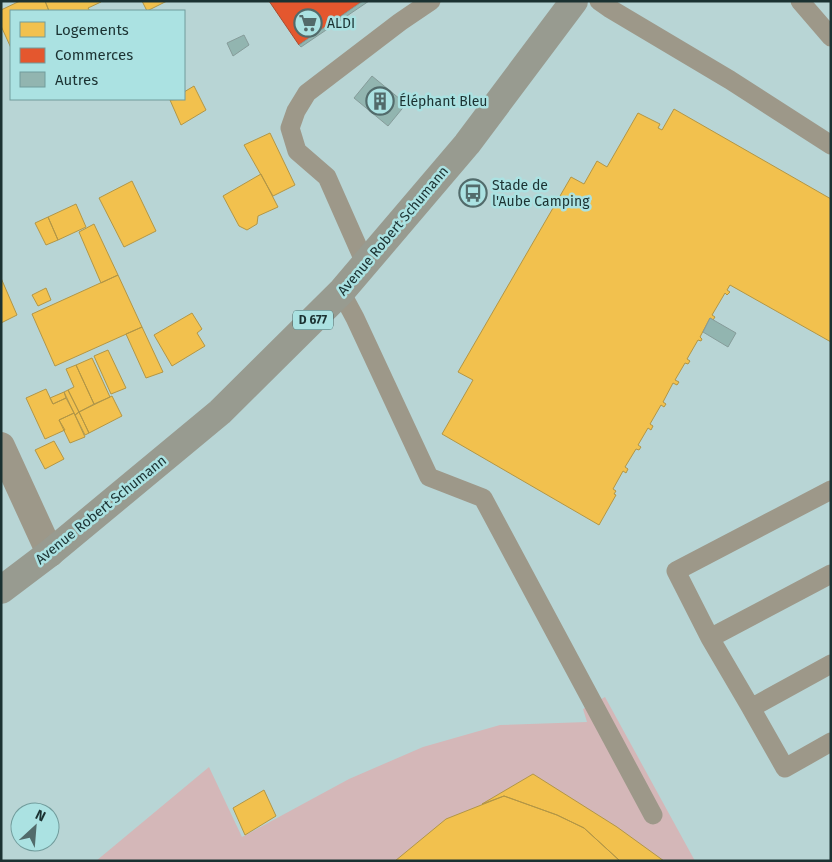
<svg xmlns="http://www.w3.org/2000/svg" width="832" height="862" viewBox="0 0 832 862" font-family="'Fira Sans',sans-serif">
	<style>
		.green { fill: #d4b7b8 }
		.homes { fill: #f2c14e; stroke: #b29646 }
		.shops { fill: #e4572e; stroke: #a84c2f }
		.building { fill: #92b5b0; stroke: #869c9a }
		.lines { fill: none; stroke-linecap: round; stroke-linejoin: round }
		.lane { stroke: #9d9889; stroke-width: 19 }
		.street { stroke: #9d9889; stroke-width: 28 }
		.primary { stroke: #989b90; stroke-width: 28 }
		.labels { text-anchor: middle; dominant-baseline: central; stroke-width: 5; stroke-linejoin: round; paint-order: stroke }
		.shield { fill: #abe2e2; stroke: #466767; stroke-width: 1 }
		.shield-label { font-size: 12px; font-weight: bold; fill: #1b3232 }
		.poi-label { font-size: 14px; fill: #1b3232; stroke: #abe2e2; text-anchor: start }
		.street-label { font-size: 14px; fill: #1b3232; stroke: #abe2e2 }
	</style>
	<rect width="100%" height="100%" fill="#b8d5d5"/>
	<!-- green -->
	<path class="green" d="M605,697L695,861H96L209,767L242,837L349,779L423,747L500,725L587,722L583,709Z"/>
	<!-- homes -->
	<path class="homes" d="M20,1H45L49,11H11V48L1,26V10Z
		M45,1H100L101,2L88,8L90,11H49Z
		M142,1H167L147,11Z
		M194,86L206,110L181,125L170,100L184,99V92Z
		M674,109L831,199V342L730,285L727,290L730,292L727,295L725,293L712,315L715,317L713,320L710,318L700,337L702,339L701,341L698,340L687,359L690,361L688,364L685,363L675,380L679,382L677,385L673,383L663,402L666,404L664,407L661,405L650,424L653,426L651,430L648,428L638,445L641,447L639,450L636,449L625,467L628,469L626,473L623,471L613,489L616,491L614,494L616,495L599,525L442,434L473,380L458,372L571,177L584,184L597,161L607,167L638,113L660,124L658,128L662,130Z
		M270,133L295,185L273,196L244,145Z
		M261,174L278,207L258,216L257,224L247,230L239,226L223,196Z
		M132,181L156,231L124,247L99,198Z
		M76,204L86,227L58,240L48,217Z
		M48,217L58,240L46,245L35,223Z
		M94,224L118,275L101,283L79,232Z
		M118,275L142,327L55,366L32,314Z
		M1,278L17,315L1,323Z
		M46,288L51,300L38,306L32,295Z
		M192,313L202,329L197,333L205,346L172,366L154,335Z
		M142,327L163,372L146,378L126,334Z
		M108,350L126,388L111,394L94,356Z
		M92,358L110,397L94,404L76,365Z
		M76,365L94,404L79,412L68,390L74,387L66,369Z
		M46,389L53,404L66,398L74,413L59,420L65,430L45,439L26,398Z
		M68,390L79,412L75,415L64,392Z
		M64,392L66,398L53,404L50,398Z
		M112,396L122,416L89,433L79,412Z
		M79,412L89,433L85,435L75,415Z
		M74,413L85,437L70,443L59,420Z
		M54,441L64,459L45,469L35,450Z
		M533,774L617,827L664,861H620L584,828L557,815L504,796L482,804Z
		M264,790L276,816L245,835L233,808Z
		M504,796L557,815L584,828L620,861H395L446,819Z"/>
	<!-- shops -->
	<path class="shops" d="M269,1H363L299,45Z"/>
	<!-- building -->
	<path class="building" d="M363,1H369L301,47L299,45Z
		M244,35L249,45L233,56L227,43Z
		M372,76L406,104L388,126L354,98Z
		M710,318L736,333L728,347L703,332Z"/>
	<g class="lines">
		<!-- lane -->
		<path class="lane" d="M599,1L609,8L730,80L831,145
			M800,1L831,37
			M365,263L327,177L297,151L290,128L296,111L307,93L400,22L431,1
			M341,292L355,318L429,477L483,498L653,815
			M831,490L676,571L710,638L831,574
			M710,638L751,708L831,664
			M751,708L785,768L831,742"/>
		<!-- street -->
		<path class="street" d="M1,446L50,553"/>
		<!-- primary -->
		<path class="primary" d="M1,590L50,553L220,412L341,292L467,144L574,1"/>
	</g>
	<!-- icons -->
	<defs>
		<g id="supermarket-ring" transform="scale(1.4375)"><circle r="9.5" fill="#abe2e2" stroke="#526b6b" stroke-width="1.5"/><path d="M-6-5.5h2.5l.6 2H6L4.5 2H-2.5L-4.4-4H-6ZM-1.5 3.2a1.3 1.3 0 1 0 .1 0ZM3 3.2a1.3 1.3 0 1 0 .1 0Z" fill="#526b6b"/></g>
		<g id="building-ring" transform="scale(1.4375)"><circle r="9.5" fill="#abe2e2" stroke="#526b6b" stroke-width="1.5"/><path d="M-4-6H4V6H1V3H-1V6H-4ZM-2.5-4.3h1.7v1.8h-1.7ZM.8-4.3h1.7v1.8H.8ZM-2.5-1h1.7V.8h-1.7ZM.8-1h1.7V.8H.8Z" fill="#526b6b"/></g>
		<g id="bus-ring" transform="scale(1.4375)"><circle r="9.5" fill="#abe2e2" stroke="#526b6b" stroke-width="1.5"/><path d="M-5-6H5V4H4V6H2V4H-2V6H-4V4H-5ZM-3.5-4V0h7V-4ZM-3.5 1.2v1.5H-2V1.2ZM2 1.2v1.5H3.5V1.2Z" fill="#526b6b"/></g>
	</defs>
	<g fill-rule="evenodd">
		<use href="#supermarket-ring" x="308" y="23"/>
		<use href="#building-ring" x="380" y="101"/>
		<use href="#bus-ring" x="473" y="193"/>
	</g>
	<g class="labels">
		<!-- shield labels -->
		<rect class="shield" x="293" y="310.5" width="40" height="19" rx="4"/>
		<g class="shield-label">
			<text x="313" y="320">D 677</text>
		</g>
		<!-- poi labels -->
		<g class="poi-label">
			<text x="327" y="23">ALDI</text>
			<text x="399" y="101">Éléphant Bleu</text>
			<text x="492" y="185">Stade de<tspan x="492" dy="16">l'Aube Camping</tspan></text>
		</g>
		<!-- street labels -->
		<g class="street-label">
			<text transform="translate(393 231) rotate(-50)">Avenue Robert Schumann</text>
			<text transform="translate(101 510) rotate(-39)">Avenue Robert Schumann</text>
		</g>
	</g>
	<!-- border -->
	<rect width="832" height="862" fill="none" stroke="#1b3232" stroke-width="5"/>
	<!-- legend -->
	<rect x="10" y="10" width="175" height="90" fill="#abe2e2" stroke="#719c9c"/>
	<rect x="20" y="22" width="25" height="15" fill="#f2c14e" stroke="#719c9c"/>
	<text x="55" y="35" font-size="15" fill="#1b3232">Logements</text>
	<rect x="20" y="48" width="25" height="15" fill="#e4572e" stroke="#719c9c"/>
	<text x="55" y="60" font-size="15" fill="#1b3232">Commerces</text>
	<rect x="20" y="72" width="25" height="15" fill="#92b5b0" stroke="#719c9c"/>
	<text x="55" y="85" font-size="15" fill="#1b3232">Autres</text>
	<!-- north arrow -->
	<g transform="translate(35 827) rotate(26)"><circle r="24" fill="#abe2e2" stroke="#719c9c"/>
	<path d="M0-4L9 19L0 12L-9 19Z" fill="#526b6b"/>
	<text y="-8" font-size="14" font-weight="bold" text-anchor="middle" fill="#1b3232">N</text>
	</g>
</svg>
